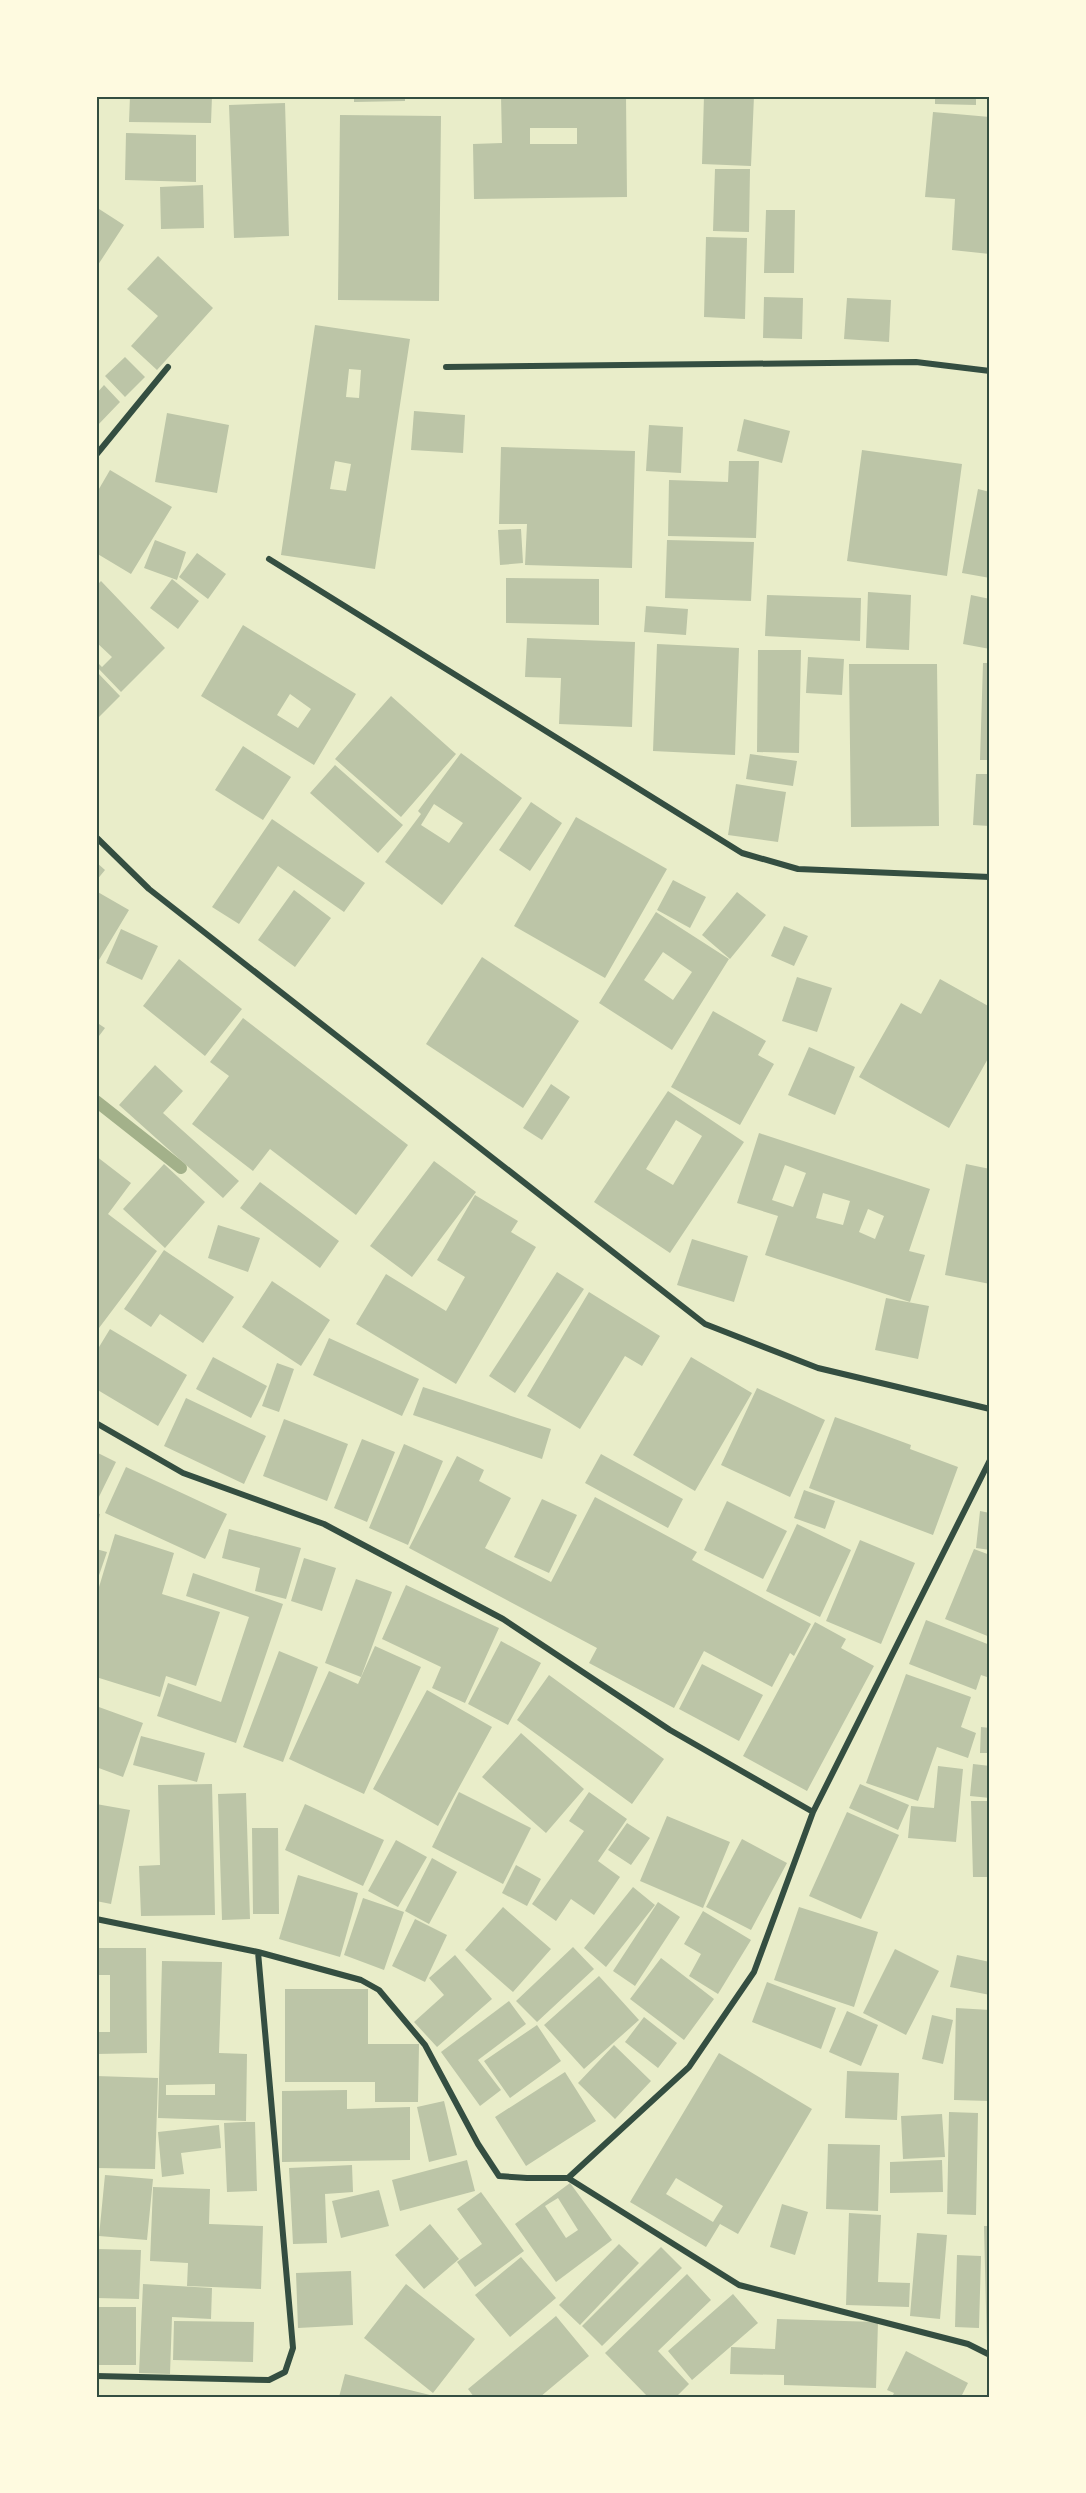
<svg xmlns="http://www.w3.org/2000/svg" width="1086" height="2493" viewBox="0 0 1086 2493" font-family="'Golos Text',sans-serif">
	<style>
		.lines { fill: none; stroke-linecap: round; stroke-linejoin: round }
		.stream { stroke: #a3b18a; stroke-width: 12 }
		.building { fill: #bcc5a7; fill-rule: evenodd }
		.minor { stroke: #344e41; stroke-width: 6 }
		.neatline { fill: none; stroke: #344e41; stroke-width: 2 }
	</style>
	<rect width="100%" height="100%" fill="#e9edc9"/>
	<g class="lines">
		<!-- stream -->
		<path class="stream" d="M96,1101L181,1168"/>
	</g>
	<!-- building -->
	<path class="building" d="M130,96H212L211,123L129,122Z
		M354,96H405V101L354,102Z
		M501,96H626L627,197L474,199L473,144L502,143ZM530,128H577V144H530Z
		M704,96H754L751,166L702,164Z
		M935,96H976V105L935,104Z
		M285,103L289,236L234,238L229,105Z
		M933,112L990,117V254L952,250L955,199L925,197Z
		M340,115L441,116L439,301L338,300Z
		M126,133L196,135V182L125,180Z
		M715,169H750L749,232L713,231Z
		M203,185L204,228L161,229L160,187Z
		M96,207L124,225L96,268Z
		M766,210H795L794,273H764Z
		M706,237L747,238L745,319L704,317Z
		M158,256L213,308L157,370L131,346L158,316L127,289Z
		M764,297L803,298L802,339L763,338Z
		M847,298L891,300L889,342L844,339Z
		M315,325L410,339L375,569L281,555ZM349,369L361,370L359,398L346,397ZM335,461L351,464L346,491L330,489Z
		M125,357L145,377L125,397L105,376Z
		M104,385L120,402L96,427V394Z
		M414,411L465,415L463,453L411,450Z
		M167,413L229,425L217,493L155,482Z
		M744,419L790,431L782,463L737,451Z
		M649,425L683,427L681,473L646,471Z
		M501,447L635,451L632,568L525,565L527,524H499Z
		M862,450L962,464L947,576L847,561Z
		M729,461H759L756,538L668,536L669,480L728,482Z
		M110,470L172,507L131,574L96,553V494Z
		M978,489L990,492V578L962,573Z
		M521,529L523,563L500,565L498,530Z
		M155,540L186,552L177,580L144,568Z
		M667,540L754,542L751,601L665,598Z
		M197,553L226,574L208,599L179,577Z
		M506,578L599,579V625L506,623Z
		M172,579L199,601L178,629L150,608Z
		M101,581L165,648L121,692L96,666V661L102,667L112,657L96,642V586Z
		M868,592L911,595L909,650L866,648Z
		M767,595L861,598L860,641L765,636Z
		M971,595L990,599V649L963,644Z
		M646,606L688,609L686,635L644,632Z
		M243,625L356,694L314,765L201,696ZM290,694L311,709L298,728L277,715Z
		M527,638L635,642L632,727L559,724L561,678L525,677Z
		M657,644L739,648L735,755L653,751Z
		M758,650H801L799,753L757,752Z
		M808,657L844,659L842,695L806,693Z
		M983,663H990V760H980Z
		M849,664H937L939,826L851,827Z
		M96,671L120,696L96,720Z
		M391,696L456,754L401,817L335,759Z
		M243,746L291,777L263,820L215,790Z
		M461,753L522,798L442,905L385,862L421,814L418,811ZM434,804L463,823L449,843L421,825Z
		M750,754L797,761L793,786L746,779Z
		M335,765L403,825L378,853L310,793Z
		M976,774H990V826L973,825Z
		M736,784L786,792L778,842L728,835Z
		M531,802L562,823L530,871L499,850Z
		M576,817L667,869L605,978L514,926Z
		M272,819L365,883L344,912L278,866L239,924L212,907Z
		M96,862L105,870L96,881Z
		M673,880L706,897L690,928L657,910Z
		M294,890L331,918L295,967L258,940Z
		M96,891L129,910L96,965Z
		M737,892L766,915L730,959L702,935Z
		M656,912L729,959L672,1050L599,1003ZM663,952L692,972L673,1000L644,980Z
		M784,926L808,936L794,966L771,956Z
		M121,929L158,946L142,980L106,963Z
		M482,957L579,1021L523,1108L426,1044Z
		M179,959L242,1009L205,1056L143,1006Z
		M797,977L832,988L817,1032L782,1021Z
		M940,979L990,1007V1055L949,1128L859,1077L901,1003L921,1014Z
		M713,1011L766,1041L758,1055L774,1064L740,1125L671,1087Z
		M243,1018L408,1145L356,1215L270,1149L253,1171L192,1124L229,1076L210,1062Z
		M96,1022L105,1028L96,1040Z
		M809,1047L855,1067L835,1115L788,1095Z
		M155,1065L183,1091L163,1113L239,1181L223,1198L119,1105Z
		M551,1084L570,1097L542,1140L523,1128Z
		M668,1091L744,1142L670,1253L594,1202ZM676,1120L702,1136L673,1185L646,1169Z
		M759,1133L930,1189L909,1251L925,1255L910,1302L765,1255L778,1216L737,1203ZM785,1165L806,1173L793,1207L772,1200ZM823,1193L850,1201L843,1225L816,1218ZM868,1209L884,1216L875,1239L859,1232Z
		M96,1156L131,1183L108,1214L157,1251L96,1332Z
		M434,1161L476,1192L412,1277L370,1246Z
		M164,1164L205,1202L165,1248L123,1209Z
		M966,1164L990,1169V1284L945,1275Z
		M260,1182L339,1241L320,1268L240,1208Z
		M475,1195L518,1221L511,1232L536,1247L456,1384L356,1324L386,1274L446,1311L465,1277L437,1260Z
		M218,1225L260,1238L248,1272L208,1258Z
		M692,1239L748,1256L734,1302L677,1285Z
		M164,1250L234,1297L203,1343L160,1314L151,1327L124,1309Z
		M557,1272L584,1289L515,1393L489,1376Z
		M272,1281L330,1320L301,1366L242,1327Z
		M589,1292L660,1336L642,1366L625,1356L580,1429L527,1396Z
		M886,1298L929,1306L918,1359L875,1350Z
		M110,1329L187,1375L158,1426L96,1389V1352Z
		M329,1338L419,1379L402,1416L313,1375Z
		M213,1357L267,1386L251,1418L196,1389Z
		M691,1357L752,1393L695,1491L633,1455Z
		M277,1363L294,1369L279,1412L262,1406Z
		M423,1387L551,1429L542,1459L413,1415Z
		M757,1388L825,1420L790,1497L721,1465Z
		M186,1398L266,1436L244,1484L164,1446Z
		M835,1417L911,1445L910,1449L958,1467L933,1535L809,1488Z
		M284,1419L348,1444L327,1501L263,1476Z
		M362,1439L395,1452L367,1522L334,1508Z
		M404,1444L443,1461L408,1545L369,1528Z
		M96,1452L116,1462L96,1503Z
		M601,1454L683,1499L668,1528L585,1483Z
		M457,1456L484,1470L479,1481L511,1498L485,1548L551,1582L595,1497L697,1552L692,1560L811,1624L794,1656L790,1653L772,1687L704,1651L674,1708L589,1663L597,1648L409,1548Z
		M126,1467L227,1514L205,1559L105,1513Z
		M804,1490L835,1501L825,1529L794,1518Z
		M542,1499L577,1515L549,1573L514,1557Z
		M727,1501L787,1531L763,1579L704,1550Z
		M980,1511L990,1513V1550L976,1548Z
		M96,1513L100,1514L97,1527H96Z
		M797,1524L851,1550L820,1617L766,1591Z
		M229,1529L301,1548L286,1599L255,1591L260,1568L222,1558Z
		M115,1534L174,1553L162,1594L220,1612L196,1686L166,1676L160,1697L96,1677V1597Z
		M860,1540L915,1563L881,1644L826,1621Z
		M96,1549L107,1552L96,1584Z
		M974,1549L990,1555V1637L945,1619Z
		M304,1558L336,1568L322,1611L291,1601Z
		M193,1573L283,1604L236,1743L157,1716L168,1683L221,1702L249,1617L186,1596Z
		M356,1579L392,1592L361,1677L325,1663Z
		M406,1585L499,1628L465,1703L432,1688L441,1667L382,1639Z
		M926,1620L990,1645V1678L981,1675L976,1690L909,1664Z
		M815,1622L846,1639L841,1648L874,1666L807,1791L743,1756Z
		M501,1641L541,1663L508,1725L468,1704Z
		M375,1646L421,1667L364,1794L289,1759L329,1671L358,1684Z
		M279,1651L318,1667L283,1762L243,1747Z
		M702,1664L763,1695L739,1741L679,1709Z
		M906,1674L971,1697L961,1727L976,1733L968,1758L937,1747L918,1801L866,1783Z
		M549,1675L664,1759L632,1804L517,1720Z
		M427,1690L492,1727L438,1826L373,1789Z
		M96,1706L143,1723L123,1777L96,1767Z
		M981,1727L990,1728V1753H980Z
		M521,1733L584,1789L546,1833L482,1777Z
		M141,1736L205,1753L197,1782L133,1765Z
		M973,1764L990,1766V1798L970,1796Z
		M938,1766L963,1769L956,1842L908,1838L911,1806L934,1808Z
		M212,1784L215,1915L141,1916L139,1866L160,1865L158,1785Z
		M860,1784L909,1805L898,1830L849,1808Z
		M459,1792L531,1828L503,1884L432,1847Z
		M589,1792L627,1819L598,1861L620,1877L594,1915L571,1899L556,1921L532,1904L584,1831L569,1821Z
		M246,1793L250,1919L222,1920L218,1794Z
		M971,1801H988L990,1877H973Z
		M96,1804L130,1810L111,1904L96,1901Z
		M305,1804L384,1840L363,1886L285,1850Z
		M847,1812L899,1835L861,1919L809,1896Z
		M667,1816L730,1842L703,1908L640,1881Z
		M627,1823L650,1838L631,1865L608,1850Z
		M252,1828H278L279,1914H253Z
		M742,1839L787,1863L751,1930L706,1907Z
		M396,1840L427,1857L398,1907L368,1891Z
		M432,1858L457,1872L429,1924L405,1911Z
		M516,1865L541,1879L527,1906L502,1893Z
		M298,1875L358,1893L340,1957L279,1939Z
		M633,1887L655,1905L606,1967L584,1948Z
		M363,1898L404,1912L384,1970L344,1955Z
		M658,1902L680,1917L635,1986L613,1971Z
		M503,1907L551,1949L513,1992L465,1950Z
		M799,1907L878,1932L854,2007L774,1980Z
		M703,1911L751,1940L718,1994L689,1976L701,1954L684,1944Z
		M415,1919L447,1935L425,1982L392,1966Z
		M573,1947L594,1969L537,2022L516,2001Z
		M96,1948H146L147,2053L96,2054V2032H110V1975H96Z
		M895,1949L939,1971L906,2035L863,2013Z
		M455,1955L492,1999L437,2047L414,2022L444,1995L429,1978Z
		M957,1955L990,1962V1995L950,1987Z
		M661,1958L714,1999L684,2040L630,1999Z
		M162,1961L222,1962L219,2053L247,2054L246,2121L158,2118ZM215,2084V2095H166V2085Z
		M599,1976L639,2020L584,2069L544,2025Z
		M767,1982L836,2008L821,2049L752,2022Z
		M285,1989H368V2044H419L418,2102H375V2082H285Z
		M509,2001L526,2024L478,2060L501,2090L480,2106L441,2052Z
		M956,2008L990,2010V2101L954,2100Z
		M847,2011L878,2025L861,2066L829,2052Z
		M932,2015L953,2020L943,2064L922,2059Z
		M644,2017L677,2043L658,2068L625,2042Z
		M537,2025L561,2061L510,2098L484,2061Z
		M614,2045L651,2081L615,2119L578,2083Z
		M719,2053L812,2109L738,2234L720,2224L706,2247L630,2202ZM676,2178L723,2206L713,2222L666,2194Z
		M847,2071L899,2073L897,2120L845,2118Z
		M565,2072L596,2121L526,2166L495,2117Z
		M96,2076L158,2078L155,2169L96,2168Z
		M347,2090V2109L410,2107V2160L282,2162V2091Z
		M444,2101L457,2155L429,2162L417,2107Z
		M949,2112L978,2113L976,2215L947,2214Z
		M942,2114L945,2157L903,2159L901,2116Z
		M244,2122H255L257,2191L227,2192L224,2123Z
		M219,2125L221,2148L181,2153L184,2174L162,2177L158,2132Z
		M828,2144L880,2145L878,2211L826,2209Z
		M467,2160L475,2191L400,2211L392,2180Z
		M942,2160L943,2192L890,2193V2162Z
		M352,2165L353,2192L325,2194L327,2243L293,2244L289,2168Z
		M105,2175L153,2179L147,2240L99,2236Z
		M570,2183L612,2240L556,2282L515,2224ZM558,2198L578,2230L566,2238L545,2206Z
		M153,2187L210,2189L209,2224L263,2226L261,2289L187,2286L188,2263L150,2261Z
		M379,2190L389,2226L341,2238L332,2201Z
		M481,2192L524,2251L475,2287L457,2262L482,2244L457,2209Z
		M988,2193H990V2213H987Z
		M782,2204L808,2212L795,2255L770,2247Z
		M849,2213L881,2215L878,2282L910,2283L909,2307L846,2305Z
		M430,2224L459,2259L424,2289L395,2255Z
		M984,2226H990V2349H987Z
		M917,2233L947,2235L940,2319L910,2316Z
		M619,2244L639,2263L580,2325L559,2305Z
		M661,2247L682,2268L602,2346L582,2326Z
		M96,2249L141,2250L139,2299L96,2298Z
		M957,2255L981,2256L979,2328L955,2327Z
		M521,2257L556,2298L510,2337L475,2295Z
		M351,2271L353,2325L298,2328L296,2273Z
		M687,2274L711,2300L658,2351L689,2384L676,2397H648L605,2353Z
		M143,2284L212,2288L211,2319L172,2317L170,2374L139,2373Z
		M406,2284L475,2339L433,2393L364,2338Z
		M733,2294L758,2323L692,2380L668,2351Z
		M96,2307H136V2365H96Z
		M556,2316L589,2356L540,2397H474L468,2389Z
		M777,2319L878,2322L876,2388L784,2385V2375L730,2374L731,2347L775,2349Z
		M174,2321L254,2322L253,2362L173,2360Z
		M906,2351L968,2383L961,2397H892L894,2393L887,2390Z
		M345,2374L434,2396V2397H339Z"/>
	<g class="lines">
		<!-- minor -->
		<path class="minor" d="M446,367L916,362L990,371
			M96,455L168,367
			M269,559L742,853L798,869L990,877
			M96,837L149,889L705,1324L818,1368L990,1409
			M96,1423L183,1473L324,1524L503,1619L670,1730L813,1812
			M96,1919L258,1952L361,1980L379,1990L425,2045L478,2144L499,2176L527,2178H568L689,2067L754,1972L813,1812L990,1460
			M568,2178L739,2285L968,2344L990,2355
			M96,2376L269,2380L285,2372L293,2348L258,1952"/>
	</g>
	<!-- border -->
	<rect width="1086" height="2493" fill="none" stroke="#fefae0" stroke-width="195"/>
	<rect x="98" y="98" width="890" height="2298" class="neatline"/>
</svg>
